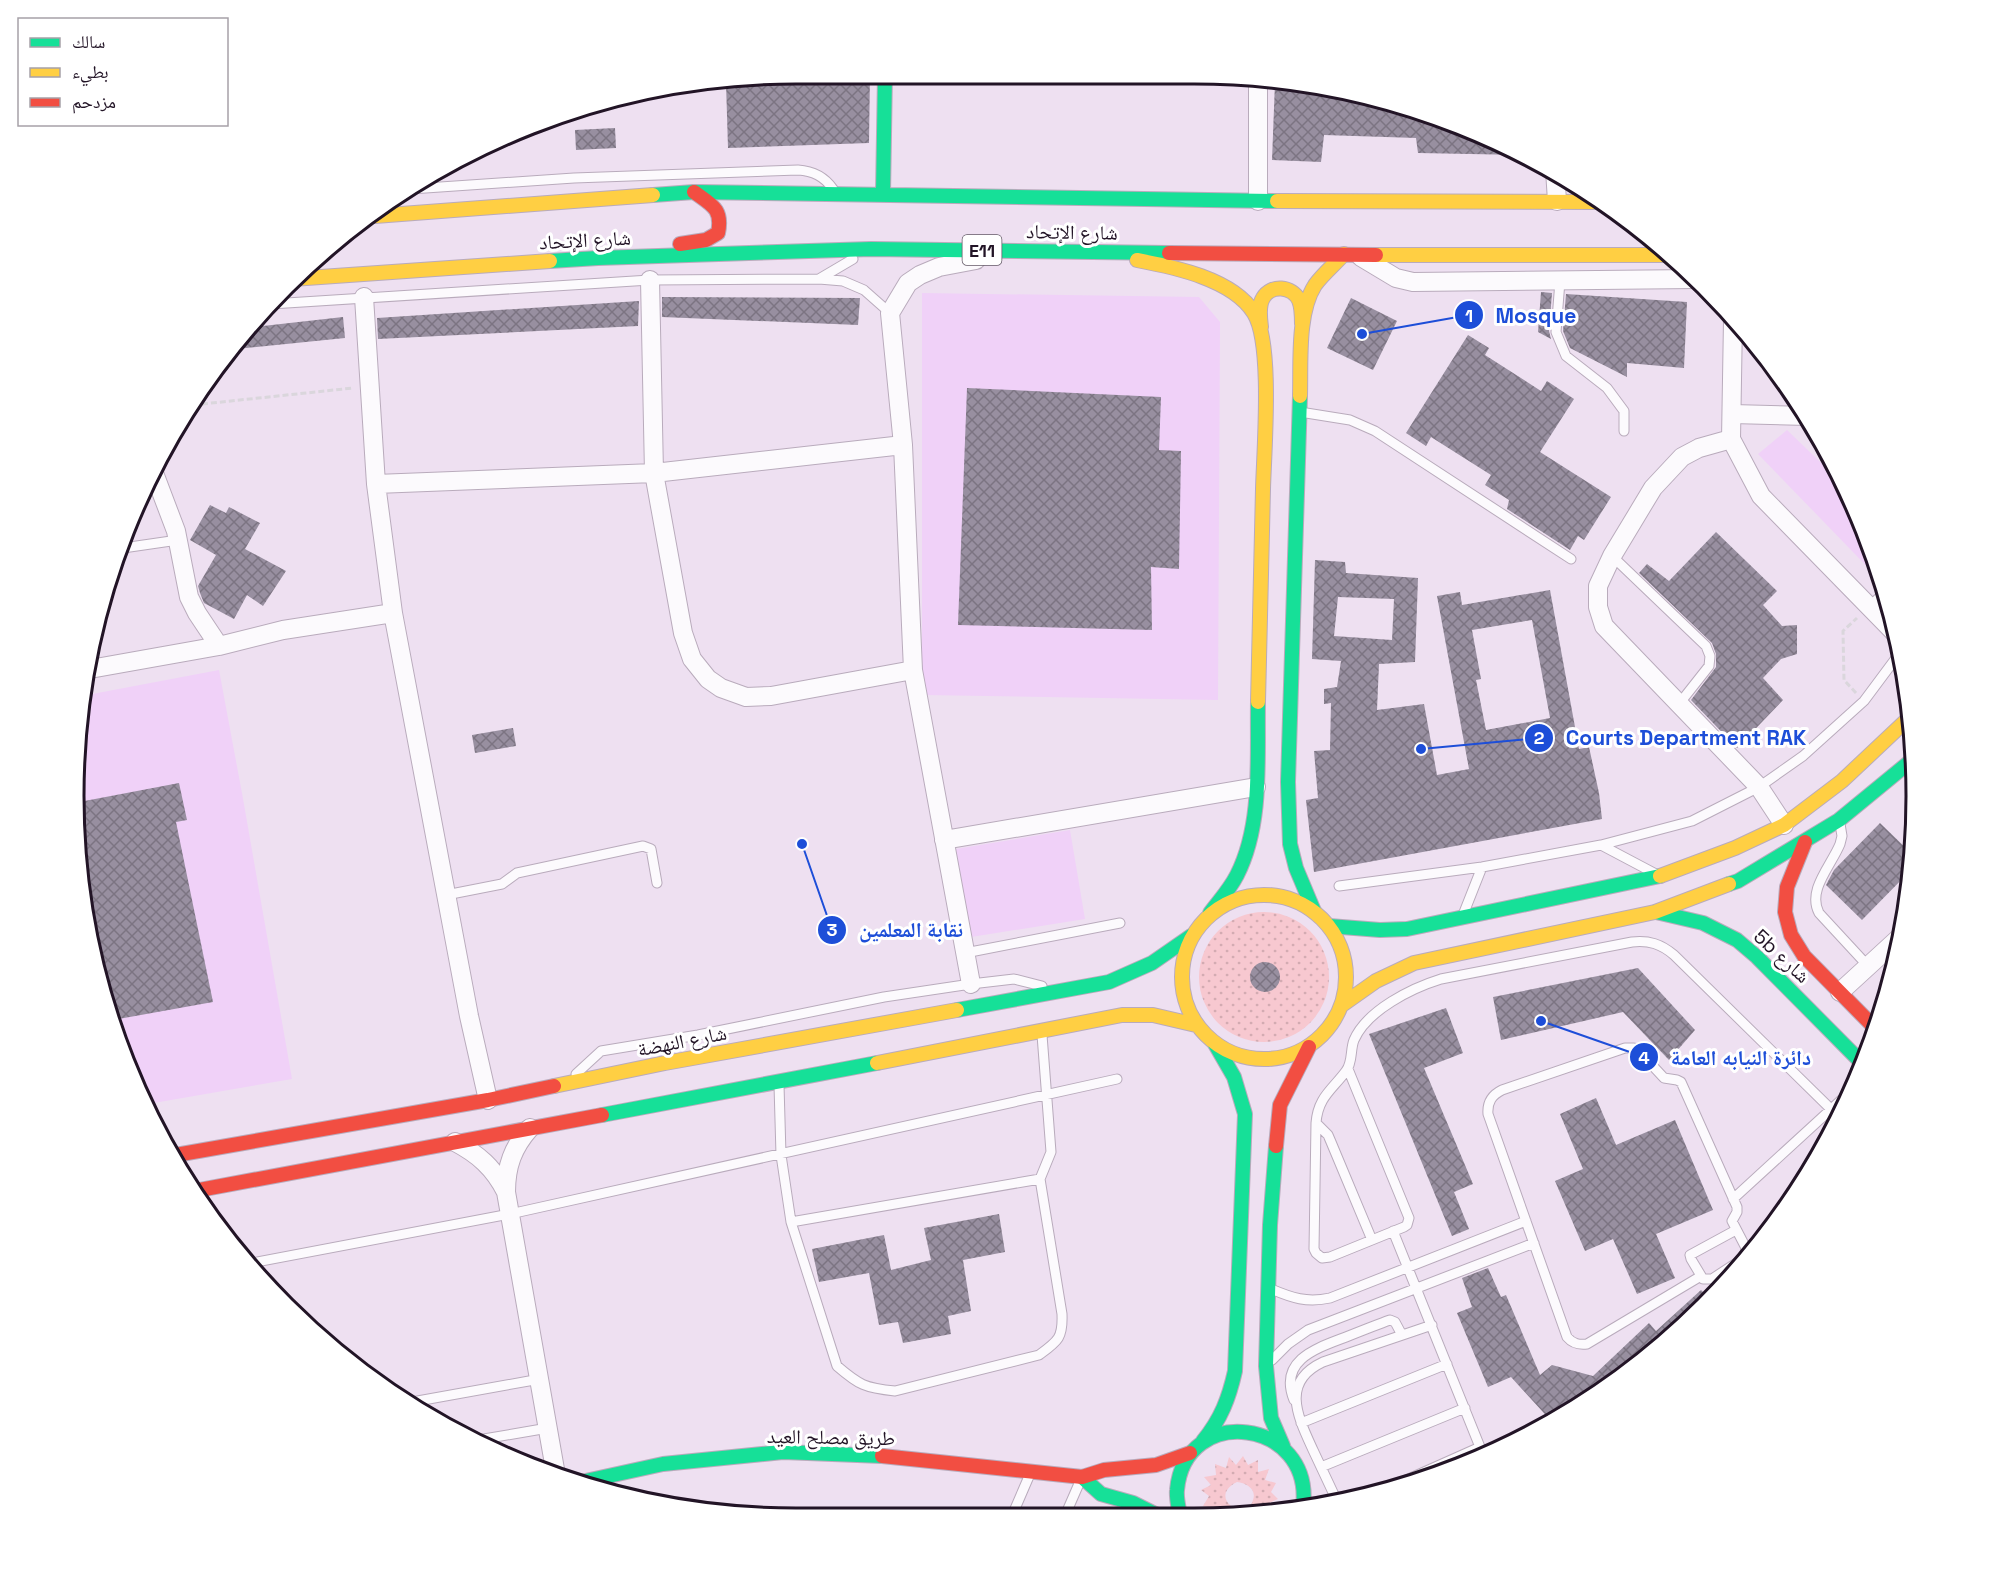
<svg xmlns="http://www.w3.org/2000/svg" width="1990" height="1592" viewBox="0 0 1990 1592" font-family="'Space Grotesk','Noto Naskh Arabic',sans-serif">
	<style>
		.built { fill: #f0d1f8 }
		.grass { fill: url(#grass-dots); fill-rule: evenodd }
		.building { fill: url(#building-cross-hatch); fill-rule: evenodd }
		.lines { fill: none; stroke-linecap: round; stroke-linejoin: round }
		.lane-casing { stroke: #b9abbc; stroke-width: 11 }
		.street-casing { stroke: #b9abbc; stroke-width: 20 }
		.fast-casing { stroke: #b9abbc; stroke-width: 16 }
		.slow-casing { stroke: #b9abbc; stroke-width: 16 }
		.jam-casing { stroke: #b9abbc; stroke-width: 16 }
		.path { stroke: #dad6dc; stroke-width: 3; stroke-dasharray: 6 3; stroke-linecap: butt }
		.lane { stroke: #fcfafd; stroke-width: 9 }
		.street { stroke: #fcfafd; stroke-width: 18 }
		.fast { stroke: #16e098; stroke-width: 14 }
		.slow { stroke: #ffcf43; stroke-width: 14 }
		.jam { stroke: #f24e42; stroke-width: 14 }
		.labels { text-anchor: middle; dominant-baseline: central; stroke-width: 6; stroke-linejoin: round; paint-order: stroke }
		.shield { fill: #fff; stroke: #645a67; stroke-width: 1.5 }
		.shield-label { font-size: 18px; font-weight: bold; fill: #221426 }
		.street-label { font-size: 20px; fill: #221426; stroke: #fff }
		.rim { fill: none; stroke: #221426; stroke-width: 3 }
		.leader { fill: none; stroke: #1d4ed8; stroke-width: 2 }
		.callout-dot { fill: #1d4ed8; stroke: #fff; stroke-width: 2 }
		.mark-label { font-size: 18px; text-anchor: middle; font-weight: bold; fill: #fff }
		.callout-label { font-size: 21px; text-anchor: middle; font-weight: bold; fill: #1d4ed8; stroke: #fff; stroke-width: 6; stroke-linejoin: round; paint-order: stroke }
	</style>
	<defs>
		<pattern id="grass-dots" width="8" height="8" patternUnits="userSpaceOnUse" patternTransform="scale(1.5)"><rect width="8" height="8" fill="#f7c8d0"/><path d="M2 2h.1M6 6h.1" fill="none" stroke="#d3abb2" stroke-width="1.8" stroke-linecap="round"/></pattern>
		<pattern id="building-cross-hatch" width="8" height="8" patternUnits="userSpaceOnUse" patternTransform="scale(1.5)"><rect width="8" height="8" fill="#988fa0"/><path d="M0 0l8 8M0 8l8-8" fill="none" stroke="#7c7482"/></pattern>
	</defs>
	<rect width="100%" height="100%" fill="#eee0f1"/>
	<!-- built -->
	<path class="built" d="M922,293L1199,297L1220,322L1218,700L922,695Z
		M1787,430L1842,483L1878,564L1883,583L1758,454Z
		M219,670L242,793L292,1079L148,1104L98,983L74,796L87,695Z
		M1070,830L1085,919L965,938L950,850Z"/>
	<!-- grass -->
	<path class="grass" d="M1199 977a65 65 0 1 1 130 0a65 65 0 1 1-130 0Z
		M1243,1456L1248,1465L1258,1460V1472L1269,1469L1265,1480L1276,1483L1271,1492L1278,1499L1269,1503L1273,1512L1242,1517H1210L1212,1508L1203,1506L1209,1496L1201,1490L1211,1485L1204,1477L1216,1475L1215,1464L1226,1468L1229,1457L1236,1465ZM1237,1482C1246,1483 1257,1489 1253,1500C1246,1524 1206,1497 1237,1482Z"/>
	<!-- building -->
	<path class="building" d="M796,74H870L869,143L728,148L726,83Z
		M1275,82L1427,112L1522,155L1418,153L1416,138L1324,135L1321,162L1272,160Z
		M615,128L616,148L576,150L575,130Z
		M1541,292L1552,293L1549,331L1551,339L1538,332Z
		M1566,294L1687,302L1684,368L1627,363V377L1570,348L1563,331Z
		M662,297L860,298L858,325L662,317Z
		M1351,298L1397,321L1373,370L1327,348Z
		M639,301L638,326L378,339L377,318Z
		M343,317L345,338L236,349L253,327Z
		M1468,335L1489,348L1485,355L1541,391L1547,381L1574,399L1540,452L1611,497L1584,540L1578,536L1570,550L1507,509L1509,500L1485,485L1491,475L1431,437L1426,446L1406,433Z
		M967,388L1161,397L1159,450L1181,451L1179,569L1151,567L1152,630L958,625Z
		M210,505L226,513L229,507L260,523L245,549L286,571L263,606L247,595L234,619L204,603L200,593L198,586L216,555L190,540Z
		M1716,532L1777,591L1763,605L1782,626L1797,625V654L1781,659L1763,678L1783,700L1737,748L1691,700L1716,667V654L1712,643L1639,573L1647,564L1669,581Z
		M1315,560L1345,562L1346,573L1418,578L1415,662L1379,664L1377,710L1424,704L1437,775L1469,769L1437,596L1460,592L1462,605L1550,590L1579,749L1589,747L1599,793L1602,819L1314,872L1306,800L1318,798L1314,751L1330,750L1331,703L1324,704V689L1337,687L1341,661L1312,659ZM1338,597L1394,599L1392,640L1334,636ZM1532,620L1550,718L1486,730L1476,680L1481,679L1472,630Z
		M513,728L516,746L475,753L472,735Z
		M179,783L187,820L176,822L213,1002L113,1020L98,983L74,803Z
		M1880,823L1913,855L1910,871L1862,920L1826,885L1834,870Z
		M1250 977a15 15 0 1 1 30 0a15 15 0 1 1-30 0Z
		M1638,968L1695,1030L1669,1060L1623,1012L1501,1040L1493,997Z
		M1446,1008L1463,1053L1424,1068L1473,1184L1454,1192L1469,1229L1452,1236L1369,1034Z
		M1596,1098L1616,1145L1675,1120L1713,1210L1656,1234L1675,1278L1637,1294L1613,1239L1585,1251L1555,1181L1583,1169L1560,1114Z
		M999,1214L1005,1252L963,1260L971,1311L948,1316L951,1334L903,1343L898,1322L879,1325L869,1273L819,1282L812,1249L884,1235L891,1270L931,1260L924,1228Z
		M1488,1268L1501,1297L1506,1295L1540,1375L1552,1365L1593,1376L1649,1323L1656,1331L1701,1290L1709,1298L1670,1339L1553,1423L1511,1377L1488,1387L1457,1313L1472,1307L1462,1278Z"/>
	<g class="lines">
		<!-- lane casing -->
		<g class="lane-casing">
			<path id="lane" d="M411,189L574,178L798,170C813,171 824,176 833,189
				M819,279L853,259
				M1560,281L1556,332L1566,356L1607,388L1624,411V431
				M271,304L650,280L819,279L843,281L864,290L890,313
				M1300,412L1350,420L1375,431L1571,559
				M123,548L178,540
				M1612,556L1706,646L1710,656L1709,666L1679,704
				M1870,606L1885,592
				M1840,824L1842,836L1840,844C1831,866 1807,890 1819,913L1868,966
				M1601,845L1654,873
				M1339,886L1482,867L1601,845L1692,821L1759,787L1803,756L1864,701L1899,654
				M446,895L502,884L517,873L643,846L651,849L657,883
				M1463,915L1482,867
				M965,953L1120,923
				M1348,1069L1409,1218L1407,1225L1404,1227L1330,1257L1322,1258L1316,1253L1314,1249L1316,1123C1318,1097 1332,1090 1346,1071C1353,1062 1350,1050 1354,1040C1367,1010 1412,988 1441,979L1632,942C1649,940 1661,944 1674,955L1840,1118
				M576,1074L601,1051L698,1035L884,997L971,984L1014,979L1042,986
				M779,1085L781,1155L791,1222L837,1366C859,1385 865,1388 895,1391L1039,1355C1058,1341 1063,1338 1062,1314L1040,1179L1051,1152L1042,1035
				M1316,1123L1328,1135L1331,1142L1372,1240
				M1733,1199L1852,1090
				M791,1222L1040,1179
				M1393,1231L1482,1452
				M246,1264L510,1214L1117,1079
				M1701,1276L1587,1344C1579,1345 1573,1344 1567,1337L1488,1114C1487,1102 1492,1095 1502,1090L1625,1048H1634L1638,1050L1664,1078L1677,1080L1681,1082L1737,1207V1212L1732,1221L1746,1248L1744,1258L1712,1279H1703L1691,1259L1690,1255L1736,1230
				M1271,1289C1292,1298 1307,1303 1330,1298L1526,1221
				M1272,1360L1288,1344L1308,1330L1534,1243
				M1294,1400C1278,1360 1317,1348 1346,1337C1361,1331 1376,1325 1390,1320L1395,1322L1402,1335
				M412,1402L540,1379
				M1301,1423L1447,1364
				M478,1440L548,1428
				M1321,1467L1465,1408
				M1370,1496L1480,1447
				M1337,1501C1329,1484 1321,1467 1313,1450C1298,1417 1280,1382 1323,1362L1432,1325
				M1011,1518L1030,1474
				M1064,1518L1081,1479"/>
		</g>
		<!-- street casing -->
		<g class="street-casing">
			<path id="street" d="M1258,78V201
				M1555,170L1557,201
				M1361,257L1396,278L1413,282L1695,279
				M650,280L654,473L683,633L692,659L708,679L721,688L746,697L771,696L913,670
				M364,297L376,484L393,613L469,1016L488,1100
				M1733,320L1731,439L1761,496L1894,632
				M1732,414L1807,416
				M1731,439L1699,448L1682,457L1653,488L1612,556L1598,586V607L1604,626L1759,787L1784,825
				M154,473L176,531L189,597L197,613L219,646
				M376,484L654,473L903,445
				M90,669L219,646L283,630L393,613
				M944,840L1256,787
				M971,984L913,670L903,445L890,313L908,283L920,275L939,267L976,260
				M1840,992L1900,937
				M530,1128C513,1147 506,1166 506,1192L556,1475
				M455,1142C478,1154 494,1168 506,1192"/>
		</g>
		<!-- fast casing -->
		<g class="fast-casing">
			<path id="fast" d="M883,194L885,74
				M653,195L694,192L1277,201
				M550,261L598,258L871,249L1169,253
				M1300,396L1288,782L1290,844L1296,868L1314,911
				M1729,884L1738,881L1839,820L1912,760
				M1656,912L1703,923L1737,940L1757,957L1862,1063
				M1210,913C1219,901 1230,889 1237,875C1263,824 1257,758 1258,702
				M1329,926L1380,930L1407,929L1660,876
				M957,1010L1109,982L1152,963L1191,936
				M602,1115L877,1063
				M1276,1146L1270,1225L1266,1366L1271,1418L1283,1446
				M1203,1441C1221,1419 1229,1398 1235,1371L1245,1114L1234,1077L1215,1044
				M1082,1477L1101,1494L1133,1503L1161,1517
				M581,1482L663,1464L783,1452L882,1456
				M1180,1517C1179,1508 1176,1498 1177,1490C1185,1402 1314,1419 1303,1507"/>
		</g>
		<!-- slow casing -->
		<g class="slow-casing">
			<path id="slow" d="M1277,201L1599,202
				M375,216L653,195
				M1376,255H1672
				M1137,260C1174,267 1233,279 1254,313C1273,343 1264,450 1263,489C1262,560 1260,631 1258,702
				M292,279L550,261
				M1261,327C1260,318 1258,306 1263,298C1271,284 1292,286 1299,300C1302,307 1302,316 1302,324
				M1300,396C1301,363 1297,313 1315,285C1323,274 1335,264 1344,254
				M1660,876L1735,848L1784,825L1842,781L1911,716
				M1182 977a82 82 0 1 1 164 0a82 82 0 1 1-164 0Z
				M1342,1005L1376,981L1414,963L1655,912L1729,884
				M877,1063L1122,1015H1153L1196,1025
				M554,1086L665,1063L957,1010"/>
		</g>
		<!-- jam casing -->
		<g class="jam-casing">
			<path id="jam" d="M680,244L706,240L718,233C723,209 712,205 694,192
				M1169,253L1376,255
				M1805,842L1787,887L1785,912L1791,935L1804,956L1875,1028
				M1276,1146L1280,1105L1309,1047
				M170,1156L488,1100L554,1086
				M194,1191L602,1115
				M882,1456L1082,1477L1104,1470L1156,1465L1190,1453"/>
		</g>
		<!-- path -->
		<path class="path" d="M193,405L353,388
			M1856,693L1844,680L1843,631L1857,618"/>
		<!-- lane -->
		<use href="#lane" class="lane"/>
		<!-- street -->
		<use href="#street" class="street"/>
		<!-- fast -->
		<use href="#fast" class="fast"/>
		<!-- slow -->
		<use href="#slow" class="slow"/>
		<!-- jam -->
		<use href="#jam" class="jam"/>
	</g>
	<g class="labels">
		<!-- shield labels -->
		<rect class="shield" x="962.5" y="235" width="39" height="30" rx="4.5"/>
		<g class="shield-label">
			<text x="982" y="250">E11</text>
		</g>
		<!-- street labels -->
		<g class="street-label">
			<text transform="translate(1072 232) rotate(1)">شارع الإتحاد</text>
			<text transform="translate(585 240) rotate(-3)">شارع الإتحاد</text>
			<text transform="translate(1782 956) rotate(43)">5b شارع</text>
			<text transform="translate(682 1041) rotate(-11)">شارع النهضة</text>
			<text transform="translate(831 1437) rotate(1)">طريق مصلح العيد</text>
		</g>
	</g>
	<!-- crop -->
	<path d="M0 0H1990V1592H0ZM796 84H1194A712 712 0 0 1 1906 796V796A712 712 0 0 1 1194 1508H796A712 712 0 0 1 84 796V796A712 712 0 0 1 796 84Z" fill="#fff" fill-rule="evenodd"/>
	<path class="rim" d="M796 84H1194A712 712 0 0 1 1906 796V796A712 712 0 0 1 1194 1508H796A712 712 0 0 1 84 796V796A712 712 0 0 1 796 84Z"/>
	<!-- callouts -->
	<path class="leader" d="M1362 334L1469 315M1421 749L1539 738M802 844L832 930M1541 1021L1644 1057"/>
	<g class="callout-dot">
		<circle cx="1362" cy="334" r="6"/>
		<circle cx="1421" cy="749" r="6"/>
		<circle cx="802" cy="844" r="6"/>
		<circle cx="1541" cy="1021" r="6"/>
		<circle cx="1469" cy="315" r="15"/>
		<circle cx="1539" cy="738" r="15"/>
		<circle cx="832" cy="930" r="15"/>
		<circle cx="1644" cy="1057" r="15"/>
	</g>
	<g class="mark-label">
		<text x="1469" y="322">1</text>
		<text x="1539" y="744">2</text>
		<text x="832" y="936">3</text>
		<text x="1644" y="1064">4</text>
	</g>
	<g class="callout-label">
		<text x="1536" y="323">Mosque</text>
		<text x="1686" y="745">Courts Department RAK</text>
		<text x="911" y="937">نقابة المعلمين</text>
		<text x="1741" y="1065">دائرة النيابه العامة</text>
	</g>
	<!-- legend -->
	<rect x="18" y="18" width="210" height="108" fill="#ffffff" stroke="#a7a1a8" stroke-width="1.5"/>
	<rect x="30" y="38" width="30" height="9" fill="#16e098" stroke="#a7a1a8" stroke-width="1.5"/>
	<text x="72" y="48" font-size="18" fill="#221426">سالك</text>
	<rect x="30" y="68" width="30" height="9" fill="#ffcf43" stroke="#a7a1a8" stroke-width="1.5"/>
	<text x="72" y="78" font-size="18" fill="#221426">بطيء</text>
	<rect x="30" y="98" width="30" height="9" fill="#f24e42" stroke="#a7a1a8" stroke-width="1.5"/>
	<text x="72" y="108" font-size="18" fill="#221426">مزدحم</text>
</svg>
